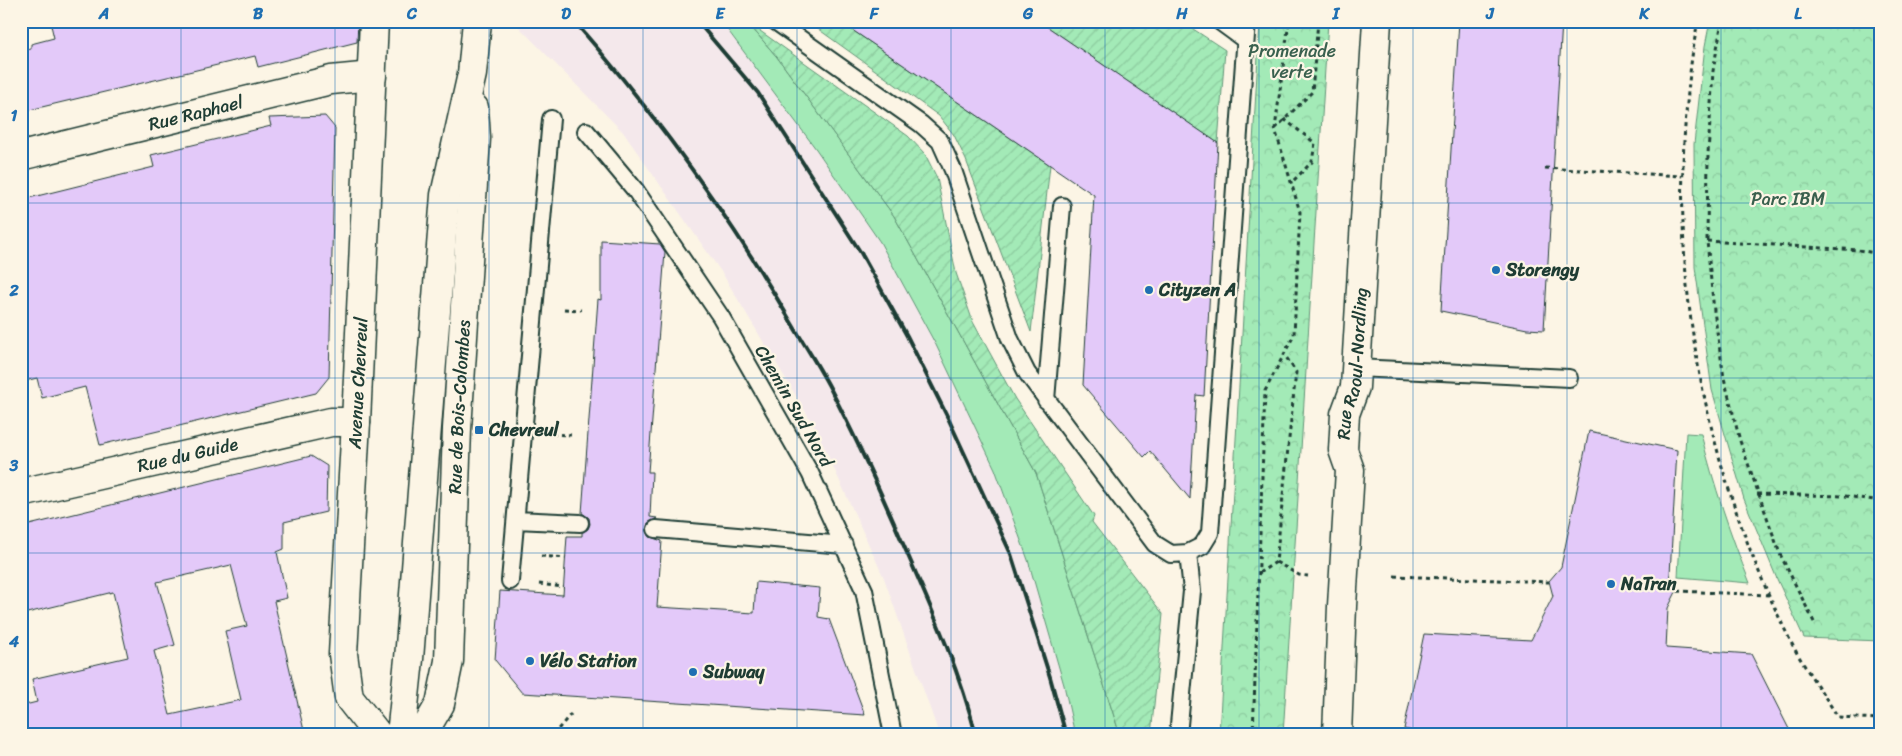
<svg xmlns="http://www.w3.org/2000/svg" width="1902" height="756" viewBox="0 0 1902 756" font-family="Sriracha,sans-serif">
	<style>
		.built { fill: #f4e8eb }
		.grass { fill: #a3eab7; stroke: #619476 }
		.park { fill: url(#park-crowns); stroke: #619476 }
		.garden { fill: url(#garden-furrows); stroke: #619476 }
		.building { fill: #e3c9f9; stroke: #1f3d34; fill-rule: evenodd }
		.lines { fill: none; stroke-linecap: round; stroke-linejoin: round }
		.lane-casing { stroke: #1f3d34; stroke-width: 20 }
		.street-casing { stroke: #1f3d34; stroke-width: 31 }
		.secondary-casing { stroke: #1f3d34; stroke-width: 31 }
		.path { stroke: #1f3d34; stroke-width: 3; stroke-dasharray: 4 4; stroke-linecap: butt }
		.lane { stroke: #fcf5e5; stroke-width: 16 }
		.street { stroke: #fcf5e5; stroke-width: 28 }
		.secondary { stroke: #fcf5e5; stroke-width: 28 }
		.rail { stroke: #1f3d34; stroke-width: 4 }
		.grid { fill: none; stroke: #1f6fb2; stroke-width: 1; stroke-opacity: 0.55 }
		.poi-dot { fill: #1f6fb2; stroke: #fcf5e5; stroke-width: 2 }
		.labels { text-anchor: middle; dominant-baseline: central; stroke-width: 4.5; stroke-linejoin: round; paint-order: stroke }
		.park-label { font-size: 18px; fill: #39604e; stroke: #fcf5e5 }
		.street-label { font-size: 18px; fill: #1f3d34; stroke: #fcf5e5 }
		.poi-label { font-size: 18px; font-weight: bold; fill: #1f3d34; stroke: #fcf5e5; text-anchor: start }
		.neatline { fill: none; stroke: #1f6fb2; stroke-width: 2 }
		.grid-label { font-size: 16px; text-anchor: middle; font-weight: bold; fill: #1f6fb2 }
	</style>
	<defs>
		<pattern id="park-crowns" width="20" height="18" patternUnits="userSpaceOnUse" patternTransform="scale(1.25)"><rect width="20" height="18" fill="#a3eab7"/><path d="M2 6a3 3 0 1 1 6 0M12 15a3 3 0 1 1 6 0" fill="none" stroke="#8cca9e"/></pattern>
		<pattern id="garden-furrows" width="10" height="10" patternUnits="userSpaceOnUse" patternTransform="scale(1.25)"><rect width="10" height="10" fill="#a3eab7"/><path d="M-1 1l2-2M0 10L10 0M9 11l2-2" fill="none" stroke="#8cca9e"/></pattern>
	</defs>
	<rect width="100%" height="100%" fill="#fcf5e5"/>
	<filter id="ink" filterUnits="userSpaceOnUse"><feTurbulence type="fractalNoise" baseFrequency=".02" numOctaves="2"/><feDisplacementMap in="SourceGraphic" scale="10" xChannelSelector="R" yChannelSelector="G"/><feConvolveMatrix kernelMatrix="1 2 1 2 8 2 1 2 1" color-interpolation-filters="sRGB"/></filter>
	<g filter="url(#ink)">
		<!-- built -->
		<path class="built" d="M513,21H721L816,149L880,242L936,345L995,469L1028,560L1064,685L1075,735L939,734L884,578L816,429L722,273L623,132Z"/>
		<!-- grass -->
		<path class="grass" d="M721,21H746L777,57L894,216L1036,473L1120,735H1075L1064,685L1028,560L995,469L936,345L880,242L816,149Z
			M1686,433L1701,434C1714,485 1730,534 1750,583L1678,577Z"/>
		<!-- park -->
		<path class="park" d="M1260,21H1328L1283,735H1219Z
			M1710,21H1881V641L1804,638L1777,579L1744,499L1712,390L1695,267L1694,144L1705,46Z"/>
		<!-- garden -->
		<path class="garden" d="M746,21L908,136L925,154L937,178L956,273L973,322L1015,399L1094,516L1092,522L1163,614L1151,735H1120L1036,473L894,216L777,57Z
			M807,21H839L1050,165L1031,332L966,160L954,135L939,116Z
			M1039,21H1181L1225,50L1218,143Z"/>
		<!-- building -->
		<path class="building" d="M50,21H358L357,42L258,67L255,56L21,112V51L31,49V44L54,38Z
			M839,21H1039L1218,143L1204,396L1196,395L1190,499L1150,451L1144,457L1083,385L1094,195Z
			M1459,21H1562L1544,330L1527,329L1441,311Z
			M325,116L335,128L329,377L316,393L100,445L85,387L42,398L37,378L21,382V200L154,167L151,155L271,126L269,118Z
			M601,240L660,244L665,252L648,472H652L650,517L657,518L648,523L646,529L650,537L662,541L657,607L754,613L756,582L820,588L818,617L829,619L865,715L522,693L495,660L500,591L563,595L567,536H582V532L588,529L590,524L589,518L582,513L598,299L601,300Z
			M1589,431L1677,450L1670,574L1677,590L1668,608L1666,648L1751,654L1792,735H1432L1404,729L1424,634L1531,640L1553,596L1549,581L1561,567Z
			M311,456L327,466L326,512L284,522V549L277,552L287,598L274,601L305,735H21V706L37,702L32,679L128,657L113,592L27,613L21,591V527ZM231,565L247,626L225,631L241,700L170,715L154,651L175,645L157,582Z"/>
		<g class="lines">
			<!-- lane casing -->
			<g class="lane-casing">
				<path id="lane" d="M775,21L921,124L940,141L953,170L1010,339L1027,373L1155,544L1171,554L1188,553L1202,546L1210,533L1247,21
					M1219,21L1245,40
					M586,131L636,191L721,317L810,473L864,590L893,735
					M1356,368L1569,378
					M1046,400L1062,206
					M516,520L580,523
					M656,529L844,545
					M510,581L551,119
					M1178,735L1192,591L1188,553"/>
			</g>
			<!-- street casing -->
			<g class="street-casing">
				<g id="street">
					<path d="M374,21L356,422L343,654L349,698L378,735"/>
					<path id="s1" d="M21,156L331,80L372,76"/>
					<path id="s2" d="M21,493L331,422H356"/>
				</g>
			</g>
			<!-- secondary casing -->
			<g class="secondary-casing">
				<g id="secondary">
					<path d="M401,735L409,659L445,195L472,74L477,21"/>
					<path id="s3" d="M422,735L440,704L449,661L457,429L476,138L474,108"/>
					<path id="s4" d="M1337,735L1342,606L1350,470L1343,450L1345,414L1355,387L1377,21"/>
				</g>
			</g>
			<!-- path -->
			<path class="path" d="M1698,21C1691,55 1688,91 1685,126C1672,305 1711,483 1792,644C1805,669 1823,693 1838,717L1881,719
				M1722,21L1713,71L1708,154L1707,241L1714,311L1724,378L1740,441L1780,554L1815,624
				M1284,119L1315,143L1312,162L1291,183
				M1275,129L1312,92L1318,21
				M1545,168L1682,176
				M1707,241L1858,250L1881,254
				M564,309L581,310
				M552,434L571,435
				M1757,494L1845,496L1881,501
				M541,556L566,558
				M1276,562L1299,575L1308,576
				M1259,573L1276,562L1296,372L1284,354
				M1394,576L1549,582
				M539,584L563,587
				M1677,591L1769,595
				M1253,733L1265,735
				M553,735L571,714
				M1253,735L1265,391L1294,335L1300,212L1275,129L1289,21"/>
			<!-- lane -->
			<use href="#lane" class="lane"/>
			<!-- street -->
			<use href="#street" class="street"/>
			<!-- secondary -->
			<use href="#secondary" class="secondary"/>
			<!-- rail -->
			<path class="rail" d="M574,21C657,116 731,218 794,327C806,347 819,367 830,388C858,442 883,497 907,553C933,612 960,672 976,735
				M697,21L758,93L861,253L907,336L948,418L1011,554L1050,677L1066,735"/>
		</g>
	</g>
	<!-- grid -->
	<path class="grid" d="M181,21V735M335,21V735M489,21V735M643,21V735M797,21V735M951,21V735M1105,21V735M1259,21V735M1413,21V735M1567,21V735M1721,21V735M21,203H1881M21,378H1881M21,553H1881"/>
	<!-- markers -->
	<g class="poi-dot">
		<circle cx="1496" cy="270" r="5"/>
		<circle cx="1149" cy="290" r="5"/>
		<rect x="474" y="425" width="10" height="10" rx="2.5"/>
		<circle cx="1611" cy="584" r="5"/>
		<circle cx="530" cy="661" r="5"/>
		<circle cx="693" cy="672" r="5"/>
	</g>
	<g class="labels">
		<!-- park labels -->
		<g class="park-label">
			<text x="1292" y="51">Promenade<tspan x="1292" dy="21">verte</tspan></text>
			<text x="1788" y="199">Parc IBM</text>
		</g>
		<!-- street labels -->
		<g class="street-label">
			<text stroke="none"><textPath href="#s1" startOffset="180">Rue Raphael</textPath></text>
			<text stroke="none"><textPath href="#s4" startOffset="374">Rue Raoul-Nordling</textPath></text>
			<text transform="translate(358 383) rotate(-87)">Avenue Chevreul</text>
			<text transform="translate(794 406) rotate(60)">Chemin Sud Nord</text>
			<text stroke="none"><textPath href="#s3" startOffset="334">Rue de Bois-Colombes</textPath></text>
			<text stroke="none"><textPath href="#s2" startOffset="171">Rue du Guide</textPath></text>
		</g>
		<!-- poi labels -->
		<g class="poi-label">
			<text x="1506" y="270">Storengy</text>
			<text x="1159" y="290">Cityzen A</text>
			<text x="489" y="430">Chevreul</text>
			<text x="1621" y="584">NaTran</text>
			<text x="540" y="661">Vélo Station</text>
			<text x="703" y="672">Subway</text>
		</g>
	</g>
	<!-- margin -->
	<rect width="1902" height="756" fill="none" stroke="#fcf5e5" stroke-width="55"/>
	<rect x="28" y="28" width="1846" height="700" class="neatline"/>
	<g class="grid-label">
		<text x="104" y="19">A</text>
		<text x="258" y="19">B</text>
		<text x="412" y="19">C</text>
		<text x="566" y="19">D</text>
		<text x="720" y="19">E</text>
		<text x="874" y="19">F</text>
		<text x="1028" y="19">G</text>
		<text x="1182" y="19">H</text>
		<text x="1336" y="19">I</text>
		<text x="1490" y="19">J</text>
		<text x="1644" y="19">K</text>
		<text x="1798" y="19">L</text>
		<text x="14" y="121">1</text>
		<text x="14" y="296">2</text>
		<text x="14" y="471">3</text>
		<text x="14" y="647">4</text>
	</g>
</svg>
